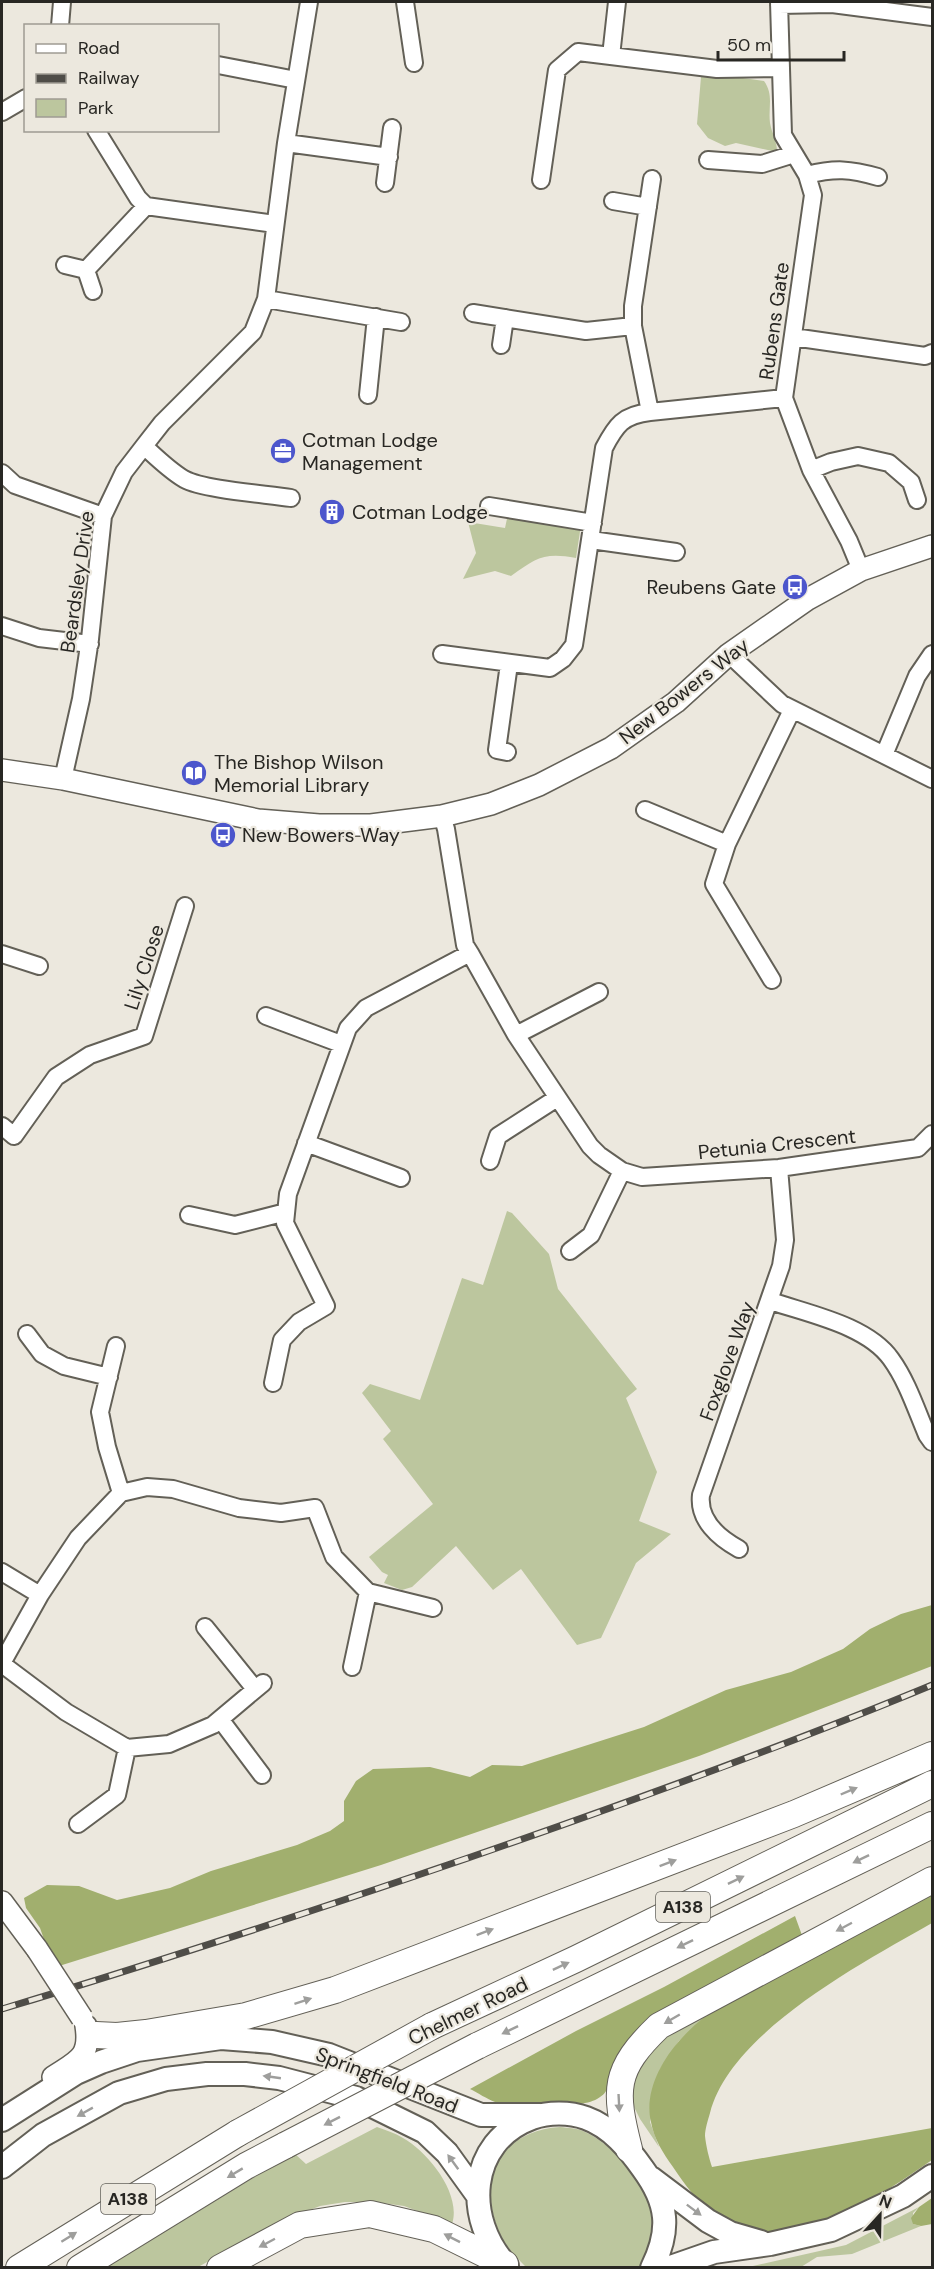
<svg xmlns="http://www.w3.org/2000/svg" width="934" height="2269" viewBox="0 0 934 2269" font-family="'DM Sans',sans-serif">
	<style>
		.green { fill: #bcc69e }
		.forest { fill: #a1af6e }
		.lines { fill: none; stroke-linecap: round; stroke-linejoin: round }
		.minor-casing { stroke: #636057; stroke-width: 20 }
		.tertiary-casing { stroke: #636057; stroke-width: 24 }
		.secondary-casing { stroke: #636057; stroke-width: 26 }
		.primary-casing { stroke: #636057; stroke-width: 28 }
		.minor { stroke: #fff; stroke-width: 16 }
		.tertiary { stroke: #fff; stroke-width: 21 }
		.secondary { stroke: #fff; stroke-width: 22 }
		.primary { stroke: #fff; stroke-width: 26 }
		.rail-casing { stroke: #4f4d48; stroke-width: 7 }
		.rail { stroke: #ece8de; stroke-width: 4.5; stroke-dasharray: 14; stroke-linecap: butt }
		.tertiary-bridge-casing { stroke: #636057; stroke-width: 24; stroke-linecap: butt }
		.primary-bridge-casing { stroke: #636057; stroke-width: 28; stroke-linecap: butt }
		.tertiary-bridge { stroke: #fff; stroke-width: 21 }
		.primary-bridge { stroke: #fff; stroke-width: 26 }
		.oneway { fill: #9e9e9c }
		.labels { text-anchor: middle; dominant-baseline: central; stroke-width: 4.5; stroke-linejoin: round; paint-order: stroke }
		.shield { fill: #ece8de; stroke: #63615b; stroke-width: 1.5 }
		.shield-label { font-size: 18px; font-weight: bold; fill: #282723 }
		.street-label { font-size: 20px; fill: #282723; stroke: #ece8de }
		.poi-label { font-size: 20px; fill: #282723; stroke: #ece8de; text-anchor: start }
	</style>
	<rect width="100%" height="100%" fill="#ece8de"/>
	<!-- green -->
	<path class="green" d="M701,77L743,78L764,81C774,95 768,107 770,123C772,134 777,141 777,152L736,143L725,146L708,138L697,124Z
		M508,514L581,525L576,558C544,552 536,558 511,576L495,571L463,579L476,553L468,522L505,528Z
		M507,1211L512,1213L549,1254L558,1289L637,1389L626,1398L657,1472L639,1521L671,1534L636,1563L601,1638L577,1645L521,1569L493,1590L456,1546L412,1587L402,1590L384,1583L388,1575L382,1572L369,1557L433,1504L383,1439L391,1431L362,1393L370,1384L420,1400L462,1278L483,1285Z
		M726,1999L679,2041L660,2069L650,2122L659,2147L640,2119L628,2095L638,2063L665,2034Z
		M377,2127C385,2130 395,2133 403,2138C428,2152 462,2194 452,2224L404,2206L375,2202H345L320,2206L284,2220L198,2267L105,2268L294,2153L306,2164Z
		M560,2127C568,2128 576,2128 583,2131C617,2145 655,2195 654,2232C653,2244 646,2257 642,2267H526C517,2258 506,2247 500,2234C476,2180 499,2131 560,2127Z
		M919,2207L913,2213V2224L921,2226L852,2254L817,2257L801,2267L744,2268L846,2245Z"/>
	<!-- forest -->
	<path class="forest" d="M932,1605V1666L699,1756L381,1865L59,1966L46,1945L40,1928L26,1908L24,1898L47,1885L79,1886L117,1900L170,1888L211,1871L297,1845L330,1831L344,1821V1801L356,1781L373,1769L430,1767L470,1777L492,1765L522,1766L644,1727L726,1690L791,1672L843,1649L870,1629L901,1614Z
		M932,1891V1923C864,1962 730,2032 710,2113C708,2120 705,2129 705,2136C706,2146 709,2158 712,2167L932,2128V2160C893,2187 827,2232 778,2232C726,2233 700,2208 673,2167C663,2153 654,2139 651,2122C644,2093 661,2061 680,2040C713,2003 757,1983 800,1960C844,1937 888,1914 932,1891Z
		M795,1916L803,1938L709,1988L609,2085C606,2092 604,2095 597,2099C580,2109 515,2108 495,2102C487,2099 478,2093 470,2089L576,2031L664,1987Z
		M932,2198V2224L921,2226L913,2224L911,2218L919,2207Z"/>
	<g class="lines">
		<!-- minor casing -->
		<g class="minor-casing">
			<path id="minor" d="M405,2L414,63
				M779,2L783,135L807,175L813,195L784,398L811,470L849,541L861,570
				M779,5L832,4L932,17
				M60,26L62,2
				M611,56L617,2
				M218,65L296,80
				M2,112L26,98
				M96,130L138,198L146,206L275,224
				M286,143L389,157
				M708,160L762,164L794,154
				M807,175C835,168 850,169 878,177
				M652,179L633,306V326L650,412L784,398
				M541,180L557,70L578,52L717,69L780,68
				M385,183L392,128
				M613,201L648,207
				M65,265L86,270
				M93,291L86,270L146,206
				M266,299L401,322
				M473,313L586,331L633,326
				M793,337L925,356L932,353
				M501,345L505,318
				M368,395L376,317
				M144,446C157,458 169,470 184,479C204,490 266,494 291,498
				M811,470L831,462L858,456L889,463L911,482L917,500
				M2,473L15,485L103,516
				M489,506L593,523
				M591,540L676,552
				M2,626L39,638L90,644
				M442,654L550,668L563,659L574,645L604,448C616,425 623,415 650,412
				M729,654L782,704L932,779
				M507,752L497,750L509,664
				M884,755L917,676L932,654
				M63,779L81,699L90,639L103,516L124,472L144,446L162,423L253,332L266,299L286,143L309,2
				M645,810L727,844
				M442,816L446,829L465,945L470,953L516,1035L590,1146L599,1155L622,1171L642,1177L779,1168L918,1148L932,1134
				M2,954L39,966
				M772,980L714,884L727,844L792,710
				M266,1016L341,1044
				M516,1035L599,992
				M2,1126L14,1136L56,1077L90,1055L144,1036L185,906
				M306,1143L401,1178
				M490,1161L498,1136L557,1098
				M189,1215L235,1225L286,1212
				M570,1251L591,1235L622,1171
				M771,1301C808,1314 867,1325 891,1359C907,1381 916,1409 927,1435L932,1442
				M27,1334L42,1354L64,1366L109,1377
				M116,1346L100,1412L107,1447L121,1493
				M273,1383L282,1340L299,1322L326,1306L285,1223L288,1194L348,1028L366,1008L470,953
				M739,1549C719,1538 698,1520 701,1495L781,1266L785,1240L779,1168
				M2,1572L40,1595
				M205,1627L255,1689
				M2,1663L40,1595L78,1538L121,1493L147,1487L173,1489L239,1508L281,1513L315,1508L334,1557L368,1592L433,1608
				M2,1664L66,1712L127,1748L169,1744L213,1725L263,1683
				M352,1667L368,1592
				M220,1719L262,1775
				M78,1824L117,1795L127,1748"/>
		</g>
		<!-- tertiary casing -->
		<g class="tertiary-casing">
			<path id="tertiary" d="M2,770L63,779L258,820L319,825H371L442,816L491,804L539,785L611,748L676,702L729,654L808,599L861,570L932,546
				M2,1902L37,1949
				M53,2077C77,2061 91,2058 86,2026"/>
		</g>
		<!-- secondary casing -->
		<g class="secondary-casing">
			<path id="secondary" d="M2,2120L76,2073L101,2062L137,2050L221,2038L272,2042L329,2055L481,2115H540
				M2,2167L43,2135L119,2093L166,2079L207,2074H245L279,2078L356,2098L425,2132L447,2153L478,2196
				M651,2178L708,2221L730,2233L761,2242
				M507,2266C464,2220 467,2142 532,2118C548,2112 570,2112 586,2118C611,2127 629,2149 643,2169C668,2203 671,2230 652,2268
				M668,2268L714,2252L770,2244L831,2230L903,2196L932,2176"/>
		</g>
		<!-- primary casing -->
		<g class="primary-casing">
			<path id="primary" d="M432,2026L576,1959L932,1784
				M96,2035L117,2036L146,2033L246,2016L335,1990L794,1814L932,1755
				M477,2046L932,1825
				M629,2149C614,2090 613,2070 659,2026L932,1880
				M19,2268L238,2133
				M80,2268L246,2166L286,2145
				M220,2268L300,2225L370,2214L434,2229L505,2264"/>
		</g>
		<!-- minor -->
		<use href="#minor" class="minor"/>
		<!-- tertiary -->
		<use href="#tertiary" class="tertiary"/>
		<!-- secondary -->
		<use href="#secondary" class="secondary"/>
		<!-- primary -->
		<use href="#primary" class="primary"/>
		<!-- rail casing -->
		<g class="rail-casing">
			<path id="rail" d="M2,2009C158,1962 313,1911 468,1858C624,1804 780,1748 932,1685"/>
		</g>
		<!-- rail -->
		<use href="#rail" class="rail"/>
		<!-- tertiary-bridge casing -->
		<g class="tertiary-bridge-casing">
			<path id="tertiary-bridge" d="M37,1949L82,2018"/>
		</g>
		<!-- primary-bridge casing -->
		<g class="primary-bridge-casing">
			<path id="primary-bridge" d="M238,2133L432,2026
				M286,2145L477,2046"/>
		</g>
		<!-- tertiary-bridge -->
		<use href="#tertiary-bridge" class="tertiary-bridge"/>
		<!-- primary-bridge -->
		<use href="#primary-bridge" class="primary-bridge"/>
	</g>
	<!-- one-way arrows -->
	<defs><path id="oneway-solid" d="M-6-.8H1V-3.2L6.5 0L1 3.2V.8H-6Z" transform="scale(1.5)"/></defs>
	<g class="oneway">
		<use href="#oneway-solid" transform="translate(849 1791) rotate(-23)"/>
		<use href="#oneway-solid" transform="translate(861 1859) rotate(154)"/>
		<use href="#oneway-solid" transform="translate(668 1863) rotate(-21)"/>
		<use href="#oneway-solid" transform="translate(736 1880) rotate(-26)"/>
		<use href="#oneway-solid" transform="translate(844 1927) rotate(152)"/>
		<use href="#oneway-solid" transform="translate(485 1932) rotate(-21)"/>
		<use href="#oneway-solid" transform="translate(685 1944) rotate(154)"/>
		<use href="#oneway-solid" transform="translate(561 1966) rotate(-25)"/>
		<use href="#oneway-solid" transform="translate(303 2001) rotate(-18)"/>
		<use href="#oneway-solid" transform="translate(672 2019) rotate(150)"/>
		<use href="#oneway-solid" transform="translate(510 2030) rotate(154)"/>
		<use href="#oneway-solid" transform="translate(272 2077) rotate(-172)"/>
		<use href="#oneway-solid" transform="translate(619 2103) rotate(87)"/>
		<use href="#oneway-solid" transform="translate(85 2112) rotate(151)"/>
		<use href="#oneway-solid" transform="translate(332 2121) rotate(153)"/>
		<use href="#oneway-solid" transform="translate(453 2162) rotate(-126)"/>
		<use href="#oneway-solid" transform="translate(235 2173) rotate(149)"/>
		<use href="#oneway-solid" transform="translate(694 2210) rotate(37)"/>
		<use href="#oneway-solid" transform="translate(69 2237) rotate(-32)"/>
		<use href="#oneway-solid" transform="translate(452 2238) rotate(-153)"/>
		<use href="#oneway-solid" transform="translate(267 2243) rotate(152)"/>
	</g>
	<!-- icons -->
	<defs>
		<g id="office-disc" transform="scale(1.35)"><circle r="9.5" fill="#4c56cc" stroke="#ece8de"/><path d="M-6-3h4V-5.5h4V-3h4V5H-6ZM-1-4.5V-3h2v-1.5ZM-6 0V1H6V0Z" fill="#fff"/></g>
		<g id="building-disc" transform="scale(1.35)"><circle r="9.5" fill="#4c56cc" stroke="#ece8de"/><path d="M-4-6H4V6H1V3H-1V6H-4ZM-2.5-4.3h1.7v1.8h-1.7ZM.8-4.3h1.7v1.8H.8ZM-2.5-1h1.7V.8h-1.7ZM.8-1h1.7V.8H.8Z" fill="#fff"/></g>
		<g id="bus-disc" transform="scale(1.35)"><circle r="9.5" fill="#4c56cc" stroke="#ece8de"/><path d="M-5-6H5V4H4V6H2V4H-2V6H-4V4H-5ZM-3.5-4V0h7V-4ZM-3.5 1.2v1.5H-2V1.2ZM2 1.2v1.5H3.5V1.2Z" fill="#fff"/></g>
		<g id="library-disc" transform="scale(1.35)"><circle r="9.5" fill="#4c56cc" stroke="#ece8de"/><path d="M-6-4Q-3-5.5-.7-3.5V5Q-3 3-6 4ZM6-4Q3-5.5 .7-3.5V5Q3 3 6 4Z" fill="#fff"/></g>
	</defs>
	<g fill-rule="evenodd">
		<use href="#office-disc" x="283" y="451"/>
		<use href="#building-disc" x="332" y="512"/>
		<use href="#bus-disc" x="795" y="587"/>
		<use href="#library-disc" x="194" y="773"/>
		<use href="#bus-disc" x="223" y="835"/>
	</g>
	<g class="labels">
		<!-- shield labels -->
		<g class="shield">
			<rect x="656" y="1892" width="54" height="30" rx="4.5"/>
			<rect x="101" y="2184" width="54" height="30" rx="4.5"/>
		</g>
		<g class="shield-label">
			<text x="683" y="1907">A138</text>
			<text x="128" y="2199">A138</text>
		</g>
		<!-- street labels -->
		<g class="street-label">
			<text transform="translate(774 321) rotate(-82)">Rubens Gate</text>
			<text transform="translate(77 582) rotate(-82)">Beardsley Drive</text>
			<text transform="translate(684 691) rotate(-38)">New Bowers Way</text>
			<text transform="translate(144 967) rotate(-72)">Lily Close</text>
			<text transform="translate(777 1144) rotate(-6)">Petunia Crescent</text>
			<text transform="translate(727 1361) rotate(-70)">Foxglove Way</text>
			<text transform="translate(468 2011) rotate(-26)">Chelmer Road</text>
			<text transform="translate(387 2080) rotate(21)">Springfield Road</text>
		</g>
		<!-- poi labels -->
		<g class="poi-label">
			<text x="302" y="440">Cotman Lodge<tspan x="302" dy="23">Management</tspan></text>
			<text x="352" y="512">Cotman Lodge</text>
			<text x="776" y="587" text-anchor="end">Reubens Gate</text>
			<text x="214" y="762">The Bishop Wilson<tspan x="214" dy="23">Memorial Library</tspan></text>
			<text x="242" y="835">New Bowers Way</text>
		</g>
	</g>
	<!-- border -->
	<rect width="934" height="2269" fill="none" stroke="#282723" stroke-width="6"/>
	<!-- legend -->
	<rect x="24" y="24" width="195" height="108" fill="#ece8de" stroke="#9e9b93" stroke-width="1.5"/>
	<rect x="36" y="44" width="30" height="9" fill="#ffffff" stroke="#9e9b93" stroke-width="1.5"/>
	<text x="78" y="54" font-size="18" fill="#282723">Road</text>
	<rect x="36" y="74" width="30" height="9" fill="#4f4d48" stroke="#9e9b93" stroke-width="1.5"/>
	<text x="78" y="84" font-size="18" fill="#282723">Railway</text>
	<rect x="36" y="99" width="30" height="18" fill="#bcc69e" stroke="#9e9b93" stroke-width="1.5"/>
	<text x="78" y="114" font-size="18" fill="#282723">Park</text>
	<!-- north arrow -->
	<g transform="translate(880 2215) rotate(22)" stroke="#ece8de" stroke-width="4.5" paint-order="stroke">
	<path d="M0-4.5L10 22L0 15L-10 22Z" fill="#282723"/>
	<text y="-9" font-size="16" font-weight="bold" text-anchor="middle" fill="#282723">N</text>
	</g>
	<!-- scale -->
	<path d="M718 51v9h126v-9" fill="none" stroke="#282723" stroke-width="3"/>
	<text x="727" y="51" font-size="18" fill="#282723" stroke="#ece8de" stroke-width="4.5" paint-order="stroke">50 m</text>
</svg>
